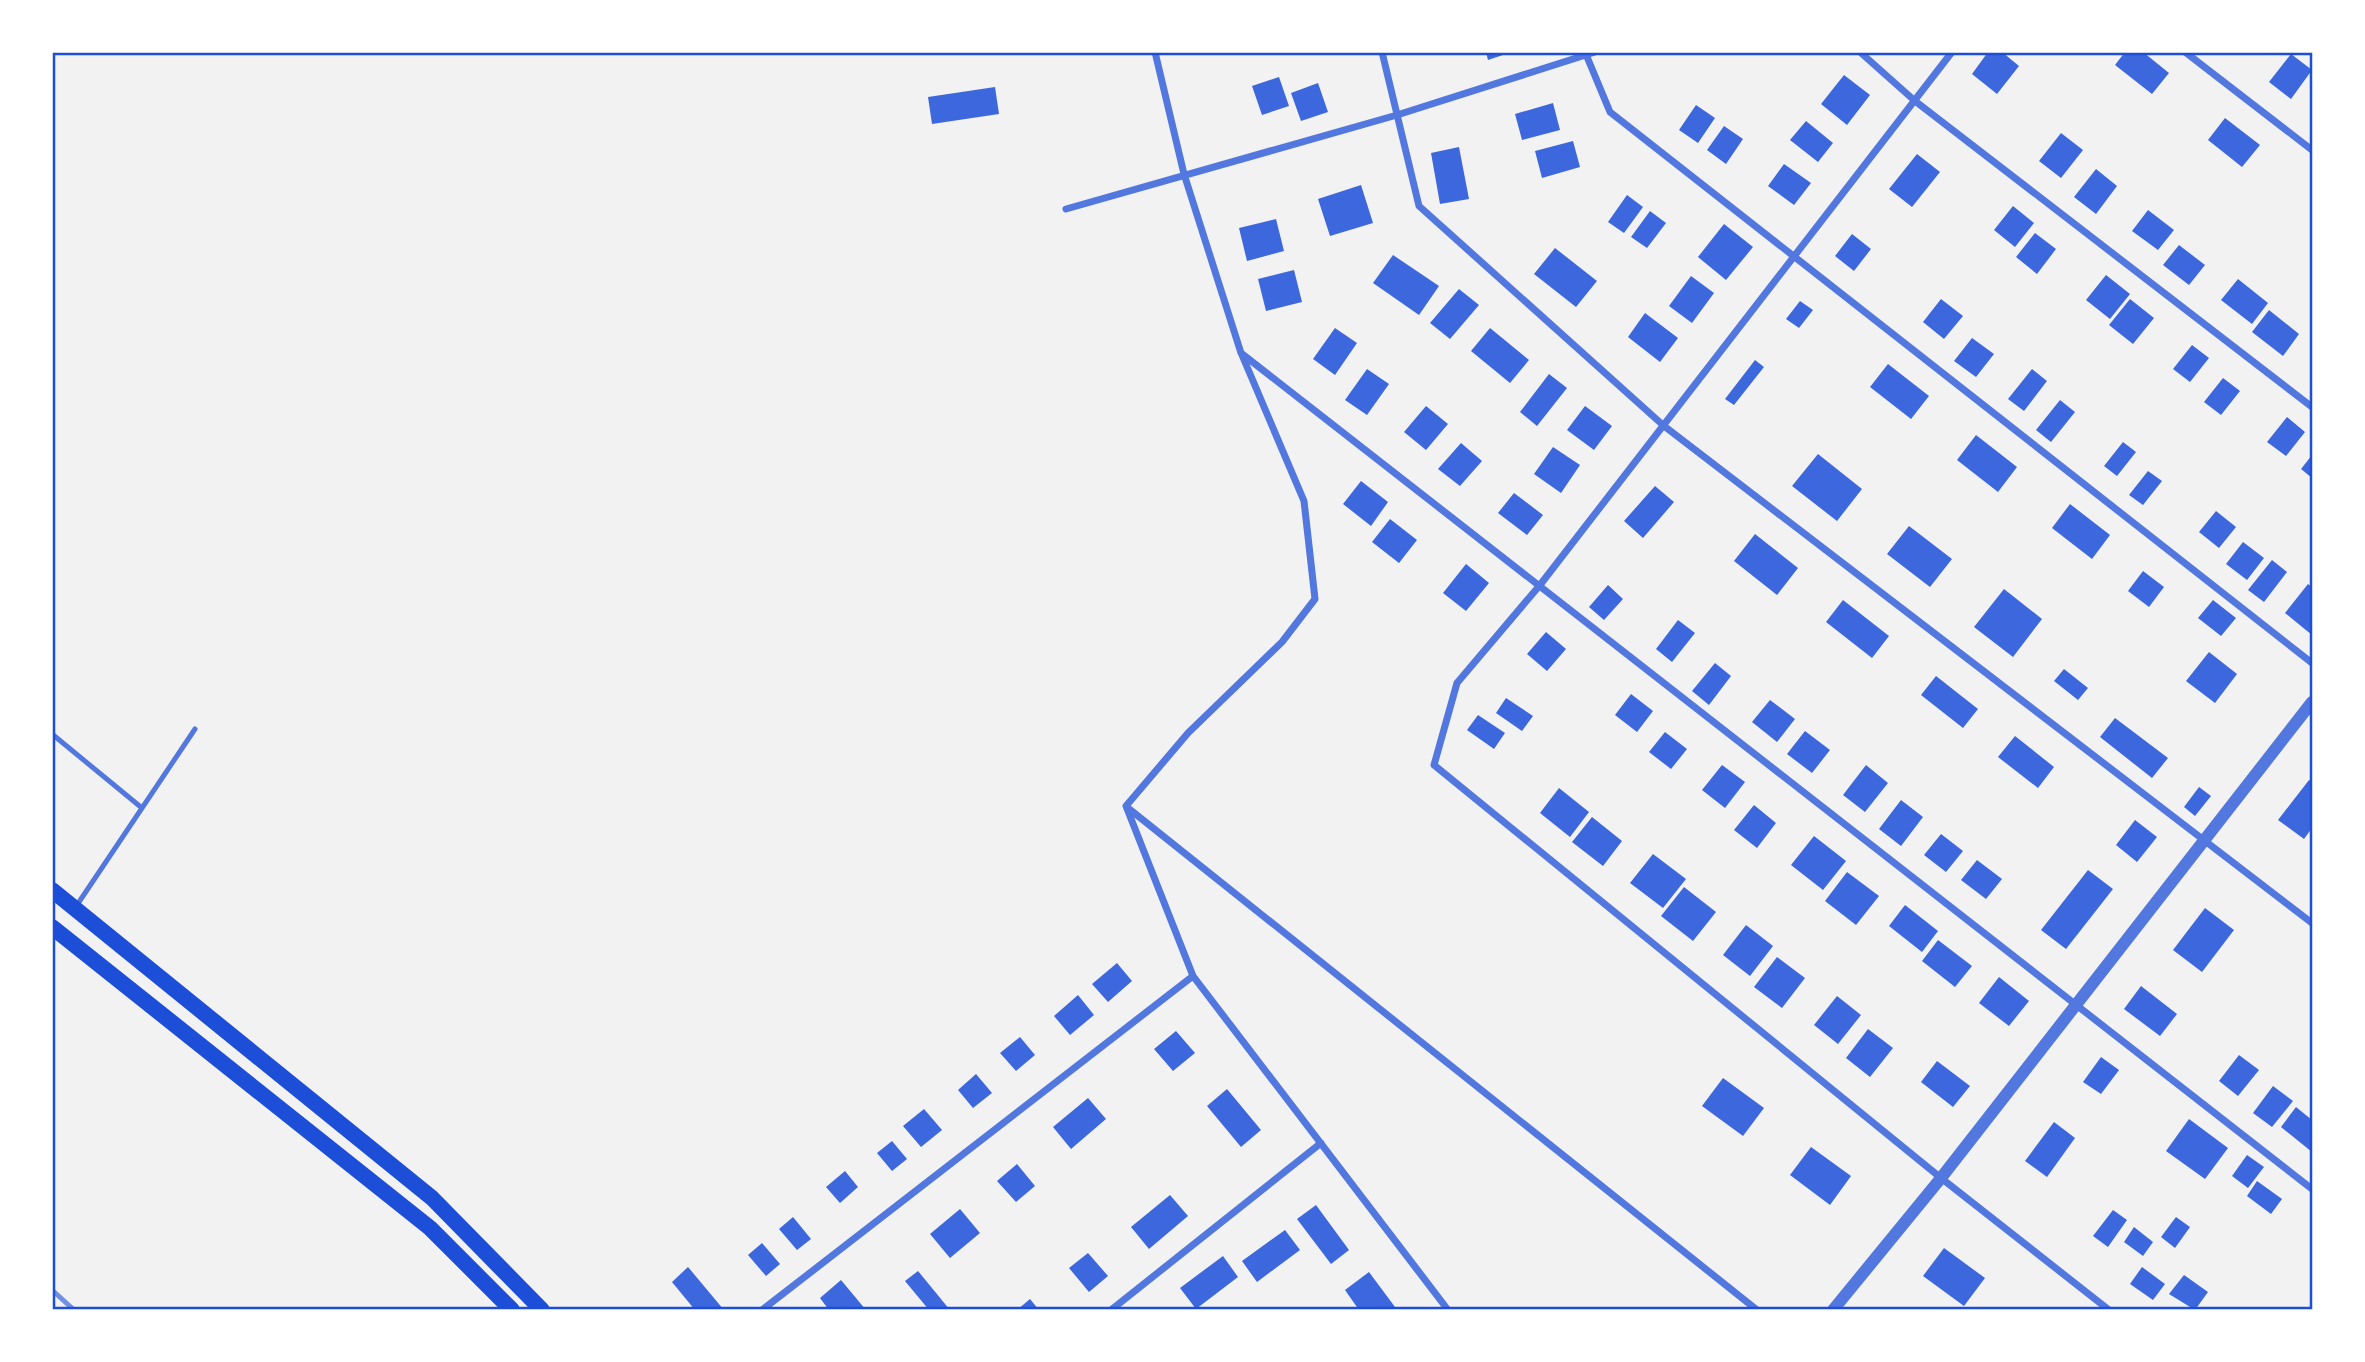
<svg xmlns="http://www.w3.org/2000/svg" width="2365" height="1362" viewBox="0 0 2365 1362" font-family="Commissioner,sans-serif">
	<style>
		.building { fill: #3d67dc }
		.lines { fill: none; stroke-linecap: round; stroke-linejoin: round }
		.service { stroke: #5277de; stroke-width: 5 }
		.minor { stroke: #5277de; stroke-width: 7 }
		.tertiary { stroke: #5277de; stroke-width: 12 }
		.primary { stroke: #1d4ed8; stroke-width: 16 }
		.rail { stroke: #7290e2; stroke-width: 5 }
		.neatline { fill: none; stroke: #1d4ed8; stroke-width: 2.5 }
	</style>
	<rect width="100%" height="100%" fill="#f2f2f2"/>
	<!-- building -->
	<path class="building" d="M1486,52H1509V53L1488,60Z
		M1988,52H2002L2019,66L1997,94L1972,74Z
		M2125,52H2143L2169,73L2152,94L2115,65Z
		M2291,54L2312,70L2291,99L2269,82Z
		M1844,75L1870,95L1847,125L1821,104Z
		M1279,77L1289,106L1262,115L1252,86Z
		M1318,83L1328,112L1301,121L1291,93Z
		M995,87L999,114L932,124L928,97Z
		M1553,103L1560,130L1522,140L1515,114Z
		M1696,105L1715,118L1698,143L1679,130Z
		M2225,118L2260,145L2242,167L2208,140Z
		M1806,121L1833,143L1818,162L1790,140Z
		M1724,126L1743,139L1726,164L1707,150Z
		M2061,133L2083,150L2061,178L2039,161Z
		M1573,141L1580,167L1542,178L1535,151Z
		M1459,147L1469,199L1440,204L1431,153Z
		M1917,154L1940,172L1912,207L1889,189Z
		M1784,164L1811,183L1794,205L1768,186Z
		M2096,169L2117,186L2096,214L2074,197Z
		M1361,185L1373,223L1330,236L1318,199Z
		M1627,195L1643,207L1624,233L1608,222Z
		M2013,206L2034,223L2015,247L1994,230Z
		M2148,210L2174,230L2158,250L2132,231Z
		M1650,211L1666,223L1647,248L1631,237Z
		M1276,219L1284,251L1247,261L1239,228Z
		M1724,224L1753,247L1726,280L1698,257Z
		M2035,233L2056,249L2037,274L2016,257Z
		M1852,234L1871,249L1854,271L1835,256Z
		M2179,245L2205,265L2189,285L2163,265Z
		M1555,248L1597,281L1576,307L1534,274Z
		M1393,255L1439,286L1419,315L1373,283Z
		M1294,270L1302,302L1266,311L1258,279Z
		M2106,275L2130,294L2110,319L2086,300Z
		M1691,276L1714,293L1692,323L1669,306Z
		M2238,279L2268,303L2252,324L2221,300Z
		M1459,289L1479,305L1450,339L1430,323Z
		M1941,299L1963,316L1944,339L1923,322Z
		M2130,299L2154,318L2133,344L2109,325Z
		M1800,301L1813,310L1799,328L1786,319Z
		M2269,310L2299,334L2283,356L2252,332Z
		M1645,313L1678,338L1660,362L1628,337Z
		M1335,328L1357,343L1335,375L1313,359Z
		M1490,328L1529,360L1510,383L1471,351Z
		M1972,338L1994,354L1976,377L1954,361Z
		M2192,345L2209,358L2190,382L2173,369Z
		M1755,360L1764,367L1734,405L1725,399Z
		M1888,364L1929,396L1911,419L1870,387Z
		M1367,369L1389,384L1367,415L1345,400Z
		M2032,369L2047,381L2024,411L2008,399Z
		M1549,374L1567,388L1537,426L1520,412Z
		M2223,378L2240,391L2221,415L2204,402Z
		M2060,400L2075,412L2051,442L2036,430Z
		M1426,406L1448,424L1426,450L1404,432Z
		M1585,406L1612,426L1594,450L1567,430Z
		M2287,417L2305,432L2286,456L2267,442Z
		M1976,435L2017,467L1998,492L1957,460Z
		M2123,442L2136,452L2117,476L2104,466Z
		M1461,443L1482,461L1460,486L1438,469Z
		M1553,447L1580,465L1561,493L1534,474Z
		M1818,454L1862,489L1837,521L1792,486Z
		M2312,455V478L2301,469Z
		M2148,471L2162,481L2143,505L2129,495Z
		M1361,481L1388,502L1371,526L1343,504Z
		M1655,486L1674,502L1643,538L1624,521Z
		M1514,493L1543,515L1527,535L1498,513Z
		M2070,504L2110,535L2092,559L2052,528Z
		M2216,511L2236,527L2219,548L2199,532Z
		M1390,519L1417,540L1399,563L1372,542Z
		M1909,526L1952,559L1930,587L1887,554Z
		M1755,534L1798,568L1777,595L1734,561Z
		M2243,542L2264,558L2247,580L2226,564Z
		M2272,560L2287,572L2264,602L2248,590Z
		M1466,564L1489,583L1466,611L1443,593Z
		M2143,571L2164,587L2149,607L2128,591Z
		M2308,584L2312,587V635L2285,613Z
		M1608,585L1623,599L1604,620L1589,607Z
		M2004,589L2042,619L2013,657L1974,627Z
		M1843,600L1889,636L1872,658L1826,622Z
		M2213,600L2236,618L2221,636L2198,618Z
		M1678,620L1695,633L1672,662L1656,649Z
		M1546,632L1566,649L1547,671L1527,654Z
		M2209,652L2237,674L2215,703L2186,681Z
		M1715,663L1731,676L1709,705L1692,691Z
		M2064,669L2088,688L2078,700L2054,681Z
		M1936,676L1978,709L1963,728L1921,695Z
		M1631,694L1653,711L1637,732L1615,715Z
		M1506,698L1533,716L1522,731L1496,713Z
		M1770,700L1795,719L1777,742L1752,722Z
		M1478,715L1505,733L1494,749L1467,730Z
		M2115,718L2168,758L2152,778L2100,737Z
		M1805,731L1830,750L1812,773L1787,754Z
		M1665,732L1687,749L1671,769L1649,752Z
		M2015,736L2054,767L2038,788L1998,757Z
		M1722,765L1745,782L1725,808L1702,790Z
		M1866,765L1888,783L1865,812L1843,795Z
		M2309,780L2312,782V828L2304,839L2278,820Z
		M2199,787L2211,796L2195,816L2184,807Z
		M1559,788L1589,812L1570,837L1540,813Z
		M1901,800L1923,817L1901,846L1879,829Z
		M1754,805L1776,823L1757,848L1734,830Z
		M1592,817L1622,841L1603,866L1572,842Z
		M2135,820L2157,837L2137,862L2116,845Z
		M1941,834L1963,851L1946,872L1924,855Z
		M1814,836L1846,861L1823,890L1791,865Z
		M1653,854L1686,879L1663,908L1630,883Z
		M1977,860L2002,879L1986,899L1961,880Z
		M2088,870L2113,889L2066,949L2041,930Z
		M1847,872L1879,896L1856,925L1825,901Z
		M1684,887L1716,912L1693,941L1661,916Z
		M1905,905L1938,931L1922,952L1889,926Z
		M2205,908L2234,930L2202,972L2173,950Z
		M1746,925L1773,946L1750,976L1723,955Z
		M1938,940L1972,966L1955,987L1922,961Z
		M1777,957L1805,978L1782,1008L1754,987Z
		M1117,963L1132,981L1108,1002L1092,984Z
		M1999,977L2029,1001L2009,1026L1979,1003Z
		M2141,986L2177,1014L2160,1036L2124,1009Z
		M1078,995L1094,1015L1070,1035L1054,1016Z
		M1837,996L1861,1015L1838,1044L1814,1025Z
		M1868,1029L1893,1048L1870,1077L1846,1058Z
		M1176,1031L1195,1053L1173,1071L1154,1049Z
		M1020,1037L1035,1055L1016,1071L1000,1053Z
		M2239,1055L2259,1070L2238,1096L2219,1081Z
		M2101,1057L2119,1070L2101,1094L2083,1082Z
		M1937,1061L1970,1086L1953,1107L1921,1082Z
		M976,1074L992,1093L973,1108L958,1090Z
		M1723,1078L1764,1108L1743,1136L1702,1106Z
		M2273,1086L2293,1101L2272,1127L2253,1113Z
		M1227,1089L1261,1130L1241,1147L1207,1106Z
		M1088,1098L1106,1119L1071,1149L1053,1127Z
		M2296,1107L2312,1120V1152L2281,1127Z
		M924,1109L942,1130L921,1147L903,1126Z
		M2189,1119L2228,1148L2205,1179L2166,1151Z
		M2054,1122L2075,1138L2047,1177L2025,1161Z
		M892,1141L907,1159L892,1171L877,1153Z
		M1811,1147L1851,1176L1830,1205L1790,1175Z
		M2247,1155L2264,1167L2248,1188L2232,1176Z
		M1017,1164L1035,1186L1016,1202L997,1181Z
		M845,1171L858,1187L840,1203L826,1187Z
		M2257,1181L2282,1199L2271,1214L2247,1196Z
		M1170,1195L1188,1216L1149,1249L1131,1227Z
		M1316,1205L1349,1250L1331,1264L1297,1219Z
		M960,1209L980,1233L950,1258L930,1234Z
		M2113,1210L2127,1220L2108,1247L2093,1236Z
		M793,1217L811,1239L797,1250L779,1229Z
		M2176,1217L2190,1227L2175,1248L2161,1237Z
		M2134,1227L2153,1242L2143,1256L2124,1242Z
		M1285,1230L1300,1250L1257,1282L1242,1261Z
		M762,1243L780,1264L766,1276L748,1255Z
		M1944,1248L1985,1278L1964,1306L1923,1276Z
		M1088,1253L1108,1276L1089,1292L1069,1268Z
		M1223,1256L1238,1277L1196,1309L1180,1288Z
		M688,1267L724,1310H695L672,1282Z
		M2142,1267L2165,1284L2153,1300L2130,1284Z
		M918,1271L950,1310H929L905,1281Z
		M1369,1272L1395,1307L1392,1310H1359L1345,1290Z
		M2184,1275L2208,1292L2195,1310L2169,1294Z
		M841,1280L866,1310H829L820,1298Z
		M1030,1299L1039,1310H1017Z"/>
	<g class="lines">
		<!-- service -->
		<path class="service" d="M52,734L142,808
			M77,905L195,729"/>
		<!-- minor -->
		<path class="minor" d="M1155,52L1184,174L1241,353L2312,1189
			M1382,52L1419,206L1664,426L2312,923
			M1585,52L1610,112L2312,663
			M1860,52L1915,101L2312,407
			M1952,52L1540,585L1457,683L1434,765L1941,1178L2109,1310
			M2185,52L2312,150
			M1066,209L1397,115L1595,52
			M1242,355L1304,501L1315,599L1282,642L1188,733L1126,806L1193,976L1448,1310
			M1128,808L1757,1310
			M762,1310L1193,976
			M1111,1310L1321,1143"/>
		<!-- tertiary -->
		<path class="tertiary" d="M1833,1310L1941,1178L2312,702"/>
		<!-- primary -->
		<path class="primary" d="M52,890L432,1198L542,1310
			M52,927L430,1228L512,1310"/>
		<!-- rail -->
		<path class="rail" d="M52,1290L74,1310
			M52,1308L54,1310"/>
	</g>
	<!-- border -->
	<rect width="2365" height="1362" fill="none" stroke="#ffffff" stroke-width="108"/>
	<rect x="54" y="54" width="2257" height="1254" class="neatline"/>
</svg>
